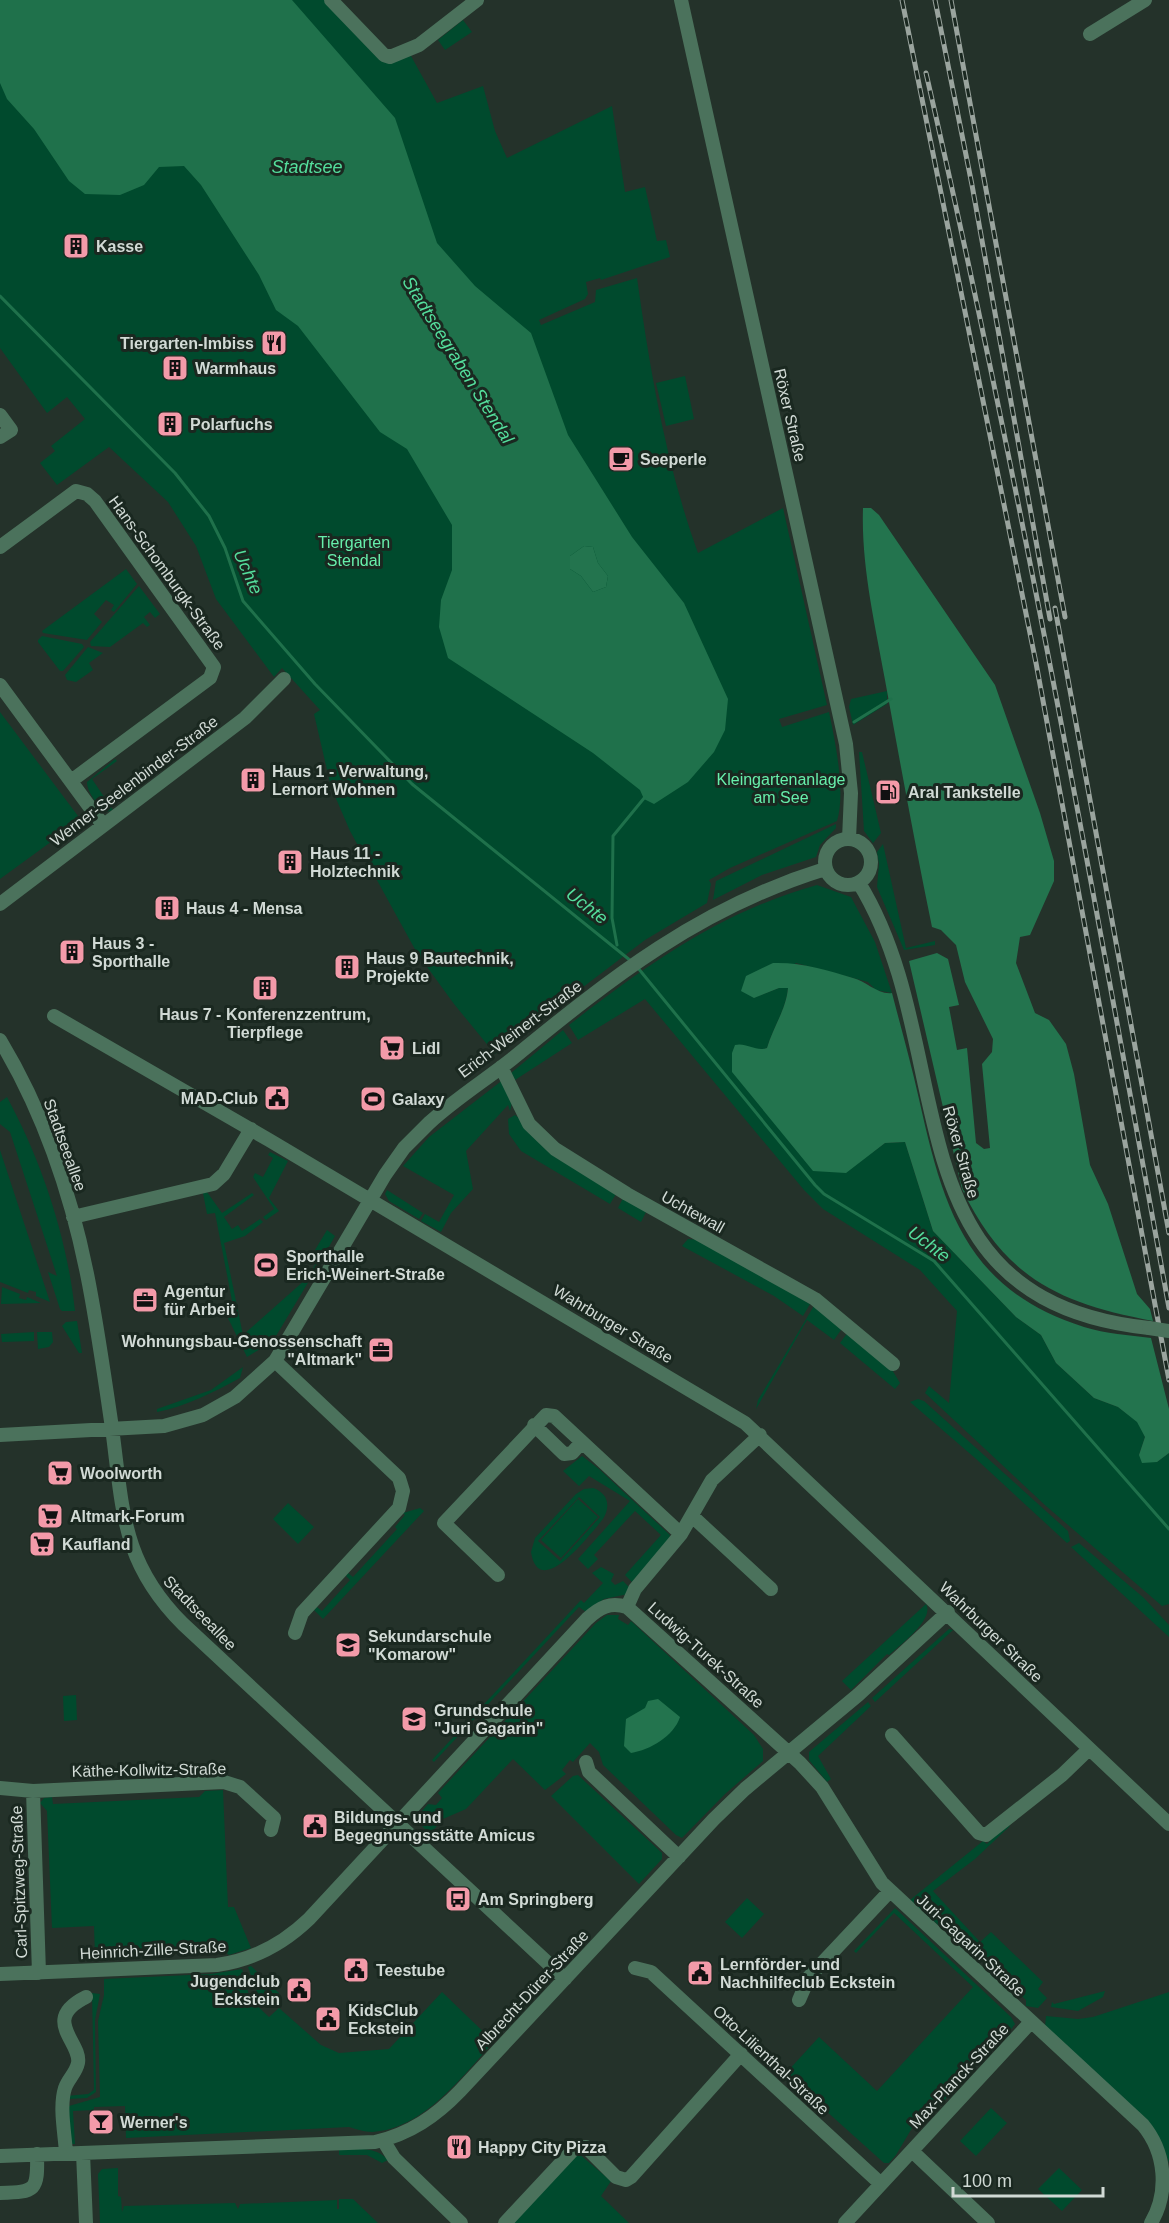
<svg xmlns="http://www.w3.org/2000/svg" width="1169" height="2223" viewBox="0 0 1169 2223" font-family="Arial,sans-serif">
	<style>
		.green { fill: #004a2d; fill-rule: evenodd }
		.forest { fill: #23744e }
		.water { fill: #1f714b; fill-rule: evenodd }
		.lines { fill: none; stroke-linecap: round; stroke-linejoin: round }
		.stream { stroke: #1f714b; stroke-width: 3 }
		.minor { stroke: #4b725c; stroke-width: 14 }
		.rail-casing { stroke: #9aa49e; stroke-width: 5 }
		.rail { stroke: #1a2820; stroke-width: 3; stroke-dasharray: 9; stroke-linecap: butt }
		.minor-bridge { stroke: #4b725c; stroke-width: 14 }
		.labels { text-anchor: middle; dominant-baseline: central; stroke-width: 6; stroke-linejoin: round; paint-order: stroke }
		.poi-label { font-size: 16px; font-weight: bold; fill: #d1dad5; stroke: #1a2820; text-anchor: start }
		.street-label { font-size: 16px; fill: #d1dad5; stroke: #1a2820 }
		.park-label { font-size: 16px; fill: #67efab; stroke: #1a2820 }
		.water-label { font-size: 18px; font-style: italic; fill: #54de9c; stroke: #1a2820 }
	</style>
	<rect width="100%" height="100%" fill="#24322a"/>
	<!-- green -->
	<path class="green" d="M0,0H325L383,60L411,56L437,103L483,86L495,131L507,158L612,106L625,192L645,187L657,241L666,240L670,257L601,280L600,278L586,282L588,294L585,299L539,320L541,325L595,302L596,290L637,278C650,370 666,465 698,553L783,508L827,705L779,719L782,727L829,712C835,741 846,792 837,821L730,868L709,880L711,884L707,903L645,940L495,1054L454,1004L417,953L350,831L331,787L314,714L320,710L282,668L274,677L216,599L196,546L168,502L109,447L57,485L40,463L55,451L51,446L85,419L67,397L47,413L0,348Z
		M463,20L472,32L445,50L438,40Z
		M685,376L694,419L666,426L656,383Z
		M126,569L137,584L114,612L111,610L114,605L106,600L94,614L102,622L87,640L43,633L42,631Z
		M139,586L160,614L155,618L150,612L144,617L150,625L147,627L143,623L110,647L91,646L90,642Z
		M42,636L82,644L84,647L63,671H60L38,642V640Z
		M88,647L103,653L89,663L93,670L76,682L67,680L65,675Z
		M887,691V704L853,725L849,707L851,699Z
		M0,712L81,820L0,879Z
		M859,752H862L881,833L873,843L864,831Z
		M115,759L117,761L92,779L113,810L107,812C98,807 87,792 87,782Z
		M836,824V828L820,845L816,857L762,875L713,900L716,881Z
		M883,844L906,948L935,941V945L904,950L877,887L879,864L877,852Z
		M817,885L851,897L875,942L892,993L876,990L868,982L796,963L753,998L779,988H788C786,1010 773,1027 767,1048L761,1050L873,1152L885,1143L905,1142L933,1231L1016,1317L1041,1335L1056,1363L1094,1398L1118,1407L1138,1422L1145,1437L1139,1455L1157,1462L1169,1453V1604L1162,1606L1046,1506L925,1393L929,1386L949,1403L957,1311L920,1270L823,1209L804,1190L645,999L578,1040L569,1025C647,965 720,912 817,885Z
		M563,1030L572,1043L515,1080L511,1073Z
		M504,1079L512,1103L510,1111L508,1105L466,1151L473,1189L451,1213L441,1232L421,1221L425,1214L439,1222L454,1195L403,1166L429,1137Z
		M7,1097C42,1162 67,1237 75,1311H62L60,1309L48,1272L57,1276L10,1132L0,1124V1102Z
		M515,1115L616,1194L610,1204L521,1151L509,1134L508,1119Z
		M0,1150L50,1302L36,1296V1292L29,1290L28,1293L0,1282Z
		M270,1152L288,1161L269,1198L279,1211L266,1220L263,1217L274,1209L253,1177L255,1173L263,1177L273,1158L268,1155Z
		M387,1190L423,1213L419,1219L389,1201L385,1194Z
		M207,1192L222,1213L252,1193L254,1195L224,1217L232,1229L238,1225L242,1231L260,1219L263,1222L245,1236L224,1243L243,1335L305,1280L309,1281L273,1341L247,1357L228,1318L235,1316L215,1213L207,1214L203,1193Z
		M623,1198L646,1212L641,1222L618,1208Z
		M327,1230L335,1236L311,1279L308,1277L321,1254L315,1250Z
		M688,1239L702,1240L810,1304L803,1316L774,1296L682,1246Z
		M2,1287L20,1294L19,1298L26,1300L27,1297L41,1303L1,1304Z
		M815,1304L843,1327L834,1340L807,1320L756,1409L758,1400Z
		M77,1321L82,1353H79L62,1326L66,1322Z
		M34,1332V1341L2,1342L1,1334Z
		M37,1332H52L53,1342L49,1347L38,1349Z
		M848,1332L891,1368L900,1383L895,1389L840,1343Z
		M243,1367L240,1378C214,1392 187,1406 157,1412V1409L211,1390Z
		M918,1399L924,1401L1068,1531L1070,1541L1067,1543L975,1458L910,1402Z
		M582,1456L599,1469L670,1535L669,1540L632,1582L625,1575L661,1535L635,1511L594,1555L598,1559L588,1569L578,1559L630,1501L589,1476L579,1486L563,1471Z
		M593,1488C608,1493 611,1506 603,1519C592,1532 539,1603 531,1552L535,1538L576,1494L584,1489ZM579,1497L600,1517L560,1561L538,1541Z
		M578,1499L598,1517L561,1558L541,1540Z
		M288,1503L314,1527L298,1544L273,1519Z
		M420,1508L424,1511L323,1619L314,1610L317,1607L322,1611L350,1580L346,1576L348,1573L353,1577L397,1529L395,1527L405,1515L403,1513Z
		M1079,1543L1144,1598L1169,1625V1637L1071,1547Z
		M601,1567L614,1574L611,1581L615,1585L623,1581L629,1587L628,1594L604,1599L586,1612L579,1607L434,1762L432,1760L581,1600L584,1603L603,1583L592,1573Z
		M926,1604C935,1619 900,1645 889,1655L887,1654L851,1690L842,1681Z
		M607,1615H619L618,1619L628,1625L631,1621L754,1735L763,1749V1761L725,1794L682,1838L676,1835L603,1765L599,1752L590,1743L573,1762L570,1760L562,1770L566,1774L545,1790L513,1759L466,1809L443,1819L430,1834L422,1826V1811L428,1804L436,1805L442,1798L438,1793L596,1623Z
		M949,1629L953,1630L875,1702L872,1698Z
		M76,1695L77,1720L64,1721L63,1696Z
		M868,1702L871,1706L818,1756L831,1779L827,1782L809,1760V1752Z
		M573,1776L578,1775L662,1853V1859L639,1884L551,1796Z
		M223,1790L228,1907H234L251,1948L229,1955L223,1950L95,1956L94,1926L52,1928L47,1811L40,1803L44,1798L52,1797L53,1804L199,1797L205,1791Z
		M1007,1823L1010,1826L975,1859L933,1891L980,1942L991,1932L1043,1982L1038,1989L1047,1998L1038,2008L1026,2006V2000L942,1922L938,1925L910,1900L983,1841L987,1844Z
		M747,1898L764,1914L742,1938L725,1922Z
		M895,1908L1011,2017L1015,2024L1007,2035L982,2059L974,2062L957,2080L945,2100L912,2128L896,2155L889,2163H884L785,2074L819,2037L877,2091L973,1987L894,1913L856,1953L854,1951Z
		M251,1966L279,1993L277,1998L270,1992L259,1998L248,1967Z
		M242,1969L250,1999L269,2017L279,2008L321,2045L339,2053L389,2049L442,1992L494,2042C462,2076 424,2129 372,2132C365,2132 356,2129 349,2127L126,2138L125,2106L94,2107V2110L73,2111L75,2144H69V2106L100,2097L98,2021L104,1995V1979L211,1974Z
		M1105,1991L1103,1997L1078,2011L1051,2007L1052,2002L1054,2004Z
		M1169,1992V2163L1162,2143L1045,2027L1046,2016L1078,2019L1093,2017Z
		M92,1993L100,1994L95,2020L96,2092L87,2098L67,2099L66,2096L88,2094L94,2090Z
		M991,2108L1007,2123L976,2156L960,2141Z
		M339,2148C355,2149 376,2146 388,2160L382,2163L367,2155H339Z
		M578,2153L611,2181L601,2196L629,2223H514Z
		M118,2168V2196L121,2197L122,2212L124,2206L235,2203L238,2209L240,2204L337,2200V2209H339V2199H353L378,2223H100L98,2174L102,2169Z
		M1059,2168L1082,2190L1062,2211L1038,2189Z"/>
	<!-- forest -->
	<path class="forest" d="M863,508H871L879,515L995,685L1040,813L1054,861V881L1030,935L1020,937L1016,963L1035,1013L1049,1020L1066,1044L1074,1074L1090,1165L1108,1204L1137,1294L1150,1309L1153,1321C1059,1303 1006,1279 962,1189L909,961L937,953L948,959L959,1005L949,1007L957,1050L967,1048L976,1143L984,1149L990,1148L982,1064L992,1052L993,1039L965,982L956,945L941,930L932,927C915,845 900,762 885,680C875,624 861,566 863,508Z
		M584,546L593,547L598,563L608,576L606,587L593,592L581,576L570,569V556Z
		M773,963C801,962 827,970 853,978C866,981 878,995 892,993C901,1028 911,1063 919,1099C943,1207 966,1290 1084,1327C1106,1334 1129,1335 1151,1338L1169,1409V1453L1157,1462L1142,1463L1139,1455L1145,1437L1137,1422L1118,1407L1094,1398L1056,1363L1041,1335L1016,1317L933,1231L905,1142L885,1143L846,1173L813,1171L732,1072V1053L735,1045C746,1042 756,1052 767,1048C773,1027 786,1010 788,988H779L754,998L741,991L746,976Z
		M658,1699L680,1717C674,1736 650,1750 631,1753L624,1746L626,1719L645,1708L648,1701Z"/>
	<!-- water -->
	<path class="water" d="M0,0H292L395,118L437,243L475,286L531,333L568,435L632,537L684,603L728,699L725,730L714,752L688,782L654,804L644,799L640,790L593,753L448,658L439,627L441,600L452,570V525L407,449L380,432L298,326L276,310L259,275L201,185L184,166L159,167L144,185L120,195L85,194L69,181L34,129L7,99L0,83ZM584,546L593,547L598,563L608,576L606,587L593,592L581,576L570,569V556Z"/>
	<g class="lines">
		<!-- stream -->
		<path class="stream" d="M0,296L175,473L209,516L225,548L243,601L315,684L412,784L631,961
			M854,722L891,699
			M617,945L612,918L613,836L645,797
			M638,968L815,1185L824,1194L934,1261L1169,1529"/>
		<!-- minor -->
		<path class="minor" d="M331,0L384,55L390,57L419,45L477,0
			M681,0L846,744L851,793L849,839
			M1090,34L1145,0
			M0,415L11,430L0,437
			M0,547L76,491L87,494L95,501L214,667L210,678L71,781
			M0,685L103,825
			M825 862a23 23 0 1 1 46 0a23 23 0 1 1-46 0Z
			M859,883C963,1052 882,1300 1149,1328
			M0,904L245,718L284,679
			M54,1016L269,1140L745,1423L1169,1824
			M0,1040C44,1113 73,1200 89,1284C98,1331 105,1380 112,1428C123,1509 121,1562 183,1624L565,1979
			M501,1067L529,1124L555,1149L627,1194L815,1299L893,1364
			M73,1217L213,1184L224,1174L251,1129
			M275,1361L399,1478L403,1491L399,1508L302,1613L295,1633
			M534,1425L564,1454L572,1453L582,1442
			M0,1435L164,1426L203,1415L235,1397L275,1361L385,1175L404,1148L429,1123C455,1099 484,1081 512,1059C612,977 699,908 825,869
			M692,1516L771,1589
			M498,1575L444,1523L546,1415L554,1416L681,1534
			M627,1607L635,1589L681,1534L712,1480L760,1435
			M892,1735L979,1833L986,1835L1062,1775L1089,1749
			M586,1762L589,1772L679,1857
			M0,1788L33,1791L224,1782L240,1787L274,1818L271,1830
			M33,1791L39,1973
			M635,1968L651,1972L881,2184
			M0,1974L217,1965C253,1960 283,1944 309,1919L587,1619C600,1607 610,1602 627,1607L800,1763L822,1787L882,1883L1143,2125C1166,2153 1169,2192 1151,2223
			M799,2000L809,1977L890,1891
			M383,2140L394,2158L461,2223
			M912,2151L988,2223
			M66,2153C65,2134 59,2107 65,2088C68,2079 76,2073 78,2063C82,2042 40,2020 86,1997
			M83,2153L86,2223
			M0,2156L375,2142C410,2134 436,2116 460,2091L714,1819L745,1789L858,1695L948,1612
			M0,2193C36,2192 38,2191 37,2154
			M505,2223L574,2149L586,2147L616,2177L626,2180L631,2177L741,2054
			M845,2223L1030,2023"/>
		<!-- rail casing -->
		<g class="rail-casing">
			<path id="rail" d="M902,0L1036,663L1169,1380
				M935,0L972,185L1050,619
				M951,0L1065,617
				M926,73C1020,482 1094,895 1169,1308
				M1055,608L1169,1233"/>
		</g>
		<!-- rail -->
		<use href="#rail" class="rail"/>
		<!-- minor-bridge -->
		<path class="minor-bridge" d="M1149,1328L1169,1331"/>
	</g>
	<!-- icons -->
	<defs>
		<g id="building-square" transform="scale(1.35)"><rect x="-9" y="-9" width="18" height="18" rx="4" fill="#f39aa9" stroke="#1a2820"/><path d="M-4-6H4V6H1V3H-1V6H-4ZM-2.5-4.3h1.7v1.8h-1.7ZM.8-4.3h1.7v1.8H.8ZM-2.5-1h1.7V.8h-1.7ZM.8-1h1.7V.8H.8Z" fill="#111"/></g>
		<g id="restaurant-square" transform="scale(1.35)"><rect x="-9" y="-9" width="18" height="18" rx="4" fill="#f39aa9" stroke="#1a2820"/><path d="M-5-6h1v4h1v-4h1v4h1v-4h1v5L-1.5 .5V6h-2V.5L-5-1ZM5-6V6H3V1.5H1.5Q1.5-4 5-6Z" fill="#111"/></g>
		<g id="cafe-square" transform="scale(1.35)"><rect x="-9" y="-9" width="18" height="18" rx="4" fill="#f39aa9" stroke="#1a2820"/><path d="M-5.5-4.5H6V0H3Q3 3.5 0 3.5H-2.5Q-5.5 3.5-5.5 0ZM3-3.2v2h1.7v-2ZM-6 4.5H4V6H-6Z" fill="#111"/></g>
		<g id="fuel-square" transform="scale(1.35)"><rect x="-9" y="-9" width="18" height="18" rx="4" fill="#f39aa9" stroke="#1a2820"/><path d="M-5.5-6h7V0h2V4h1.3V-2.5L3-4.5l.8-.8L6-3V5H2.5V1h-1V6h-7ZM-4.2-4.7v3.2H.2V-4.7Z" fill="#111"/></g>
		<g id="supermarket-square" transform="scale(1.35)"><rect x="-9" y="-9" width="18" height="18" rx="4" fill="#f39aa9" stroke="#1a2820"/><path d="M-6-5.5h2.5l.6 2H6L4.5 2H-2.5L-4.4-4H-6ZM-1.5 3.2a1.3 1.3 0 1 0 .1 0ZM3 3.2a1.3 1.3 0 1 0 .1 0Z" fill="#111"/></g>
		<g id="civic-square" transform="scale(1.35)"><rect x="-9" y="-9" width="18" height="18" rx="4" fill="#f39aa9" stroke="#1a2820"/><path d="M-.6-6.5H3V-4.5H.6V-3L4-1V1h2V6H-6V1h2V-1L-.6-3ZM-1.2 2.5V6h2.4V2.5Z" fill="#111"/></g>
		<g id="stadium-square" transform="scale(1.35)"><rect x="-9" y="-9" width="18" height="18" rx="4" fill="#f39aa9" stroke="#1a2820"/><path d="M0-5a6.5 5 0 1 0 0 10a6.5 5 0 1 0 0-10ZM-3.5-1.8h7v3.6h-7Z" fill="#111"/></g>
		<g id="office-square" transform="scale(1.35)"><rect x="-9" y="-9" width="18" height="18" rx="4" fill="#f39aa9" stroke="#1a2820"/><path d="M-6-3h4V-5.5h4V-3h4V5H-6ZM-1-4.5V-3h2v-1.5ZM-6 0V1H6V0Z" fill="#111"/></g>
		<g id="school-square" transform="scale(1.35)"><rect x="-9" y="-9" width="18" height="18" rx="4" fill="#f39aa9" stroke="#1a2820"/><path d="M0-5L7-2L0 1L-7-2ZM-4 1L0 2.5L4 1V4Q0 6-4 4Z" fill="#111"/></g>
		<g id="bus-square" transform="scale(1.35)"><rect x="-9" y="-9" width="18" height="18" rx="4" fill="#f39aa9" stroke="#1a2820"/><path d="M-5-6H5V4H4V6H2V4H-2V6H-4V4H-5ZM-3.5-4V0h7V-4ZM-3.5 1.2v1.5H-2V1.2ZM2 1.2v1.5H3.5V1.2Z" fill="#111"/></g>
		<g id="bar-square" transform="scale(1.35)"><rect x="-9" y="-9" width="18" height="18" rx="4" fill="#f39aa9" stroke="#1a2820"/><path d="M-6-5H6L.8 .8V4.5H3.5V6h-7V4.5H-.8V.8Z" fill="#111"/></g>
	</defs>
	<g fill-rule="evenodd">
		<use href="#building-square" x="76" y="246"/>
		<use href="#restaurant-square" x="274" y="343"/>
		<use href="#building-square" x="175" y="368"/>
		<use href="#building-square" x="170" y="424"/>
		<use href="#cafe-square" x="621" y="459"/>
		<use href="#building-square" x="253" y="780"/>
		<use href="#fuel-square" x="888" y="792"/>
		<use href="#building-square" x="290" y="862"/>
		<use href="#building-square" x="167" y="908"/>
		<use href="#building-square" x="72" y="952"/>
		<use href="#building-square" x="347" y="967"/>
		<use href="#building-square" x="265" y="988"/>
		<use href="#supermarket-square" x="392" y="1048"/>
		<use href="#civic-square" x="277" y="1098"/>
		<use href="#stadium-square" x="373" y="1099"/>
		<use href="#stadium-square" x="266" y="1265"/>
		<use href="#office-square" x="145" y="1300"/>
		<use href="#office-square" x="381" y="1350"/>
		<use href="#supermarket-square" x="60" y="1473"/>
		<use href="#supermarket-square" x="50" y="1516"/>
		<use href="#supermarket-square" x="42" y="1544"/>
		<use href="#school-square" x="348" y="1645"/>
		<use href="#school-square" x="414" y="1719"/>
		<use href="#civic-square" x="315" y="1826"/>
		<use href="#bus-square" x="458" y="1899"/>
		<use href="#civic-square" x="356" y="1970"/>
		<use href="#civic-square" x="700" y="1973"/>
		<use href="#civic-square" x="299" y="1990"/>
		<use href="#civic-square" x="328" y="2019"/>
		<use href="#bar-square" x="101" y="2122"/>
		<use href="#restaurant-square" x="459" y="2147"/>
	</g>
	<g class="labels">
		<!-- poi labels -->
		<g class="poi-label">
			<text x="96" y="246">Kasse</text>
			<text x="254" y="343" text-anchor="end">Tiergarten-Imbiss</text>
			<text x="195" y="368">Warmhaus</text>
			<text x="190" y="424">Polarfuchs</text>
			<text x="640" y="459">Seeperle</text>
			<text x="272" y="771">Haus 1 - Verwaltung,<tspan x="272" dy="18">Lernort Wohnen</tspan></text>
			<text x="908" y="792">Aral Tankstelle</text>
			<text x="310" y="853">Haus 11 -<tspan x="310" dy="18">Holztechnik</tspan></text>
			<text x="186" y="908">Haus 4 - Mensa</text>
			<text x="92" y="943">Haus 3 -<tspan x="92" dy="18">Sporthalle</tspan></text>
			<text x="366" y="958">Haus 9 Bautechnik,<tspan x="366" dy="18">Projekte</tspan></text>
			<text x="265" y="1014" text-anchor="middle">Haus 7 - Konferenzzentrum,<tspan x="265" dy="18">Tierpflege</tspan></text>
			<text x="412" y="1048">Lidl</text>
			<text x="258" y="1098" text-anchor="end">MAD-Club</text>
			<text x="392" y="1099">Galaxy</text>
			<text x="286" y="1256">Sporthalle<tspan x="286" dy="18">Erich-Weinert-Straße</tspan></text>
			<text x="164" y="1291">Agentur<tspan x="164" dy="18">für Arbeit</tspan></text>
			<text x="362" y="1341" text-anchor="end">Wohnungsbau-Genossenschaft<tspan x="362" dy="18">"Altmark"</tspan></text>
			<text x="80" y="1473">Woolworth</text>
			<text x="70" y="1516">Altmark-Forum</text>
			<text x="62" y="1544">Kaufland</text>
			<text x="368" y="1636">Sekundarschule<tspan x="368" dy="18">"Komarow"</tspan></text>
			<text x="434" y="1710">Grundschule<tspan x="434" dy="18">"Juri Gagarin"</tspan></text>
			<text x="334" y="1817">Bildungs- und<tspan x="334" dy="18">Begegnungsstätte Amicus</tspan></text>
			<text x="478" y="1899">Am Springberg</text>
			<text x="720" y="1964">Lernförder- und<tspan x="720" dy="18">Nachhilfeclub Eckstein</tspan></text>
			<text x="376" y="1970">Teestube</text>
			<text x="280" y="1981" text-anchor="end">Jugendclub<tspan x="280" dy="18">Eckstein</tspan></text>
			<text x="348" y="2010">KidsClub<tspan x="348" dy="18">Eckstein</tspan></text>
			<text x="120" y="2122">Werner's</text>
			<text x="478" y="2147">Happy City Pizza</text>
		</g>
		<!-- street labels -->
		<g class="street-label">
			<text transform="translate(790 415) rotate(77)">Röxer Straße</text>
			<text transform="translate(167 573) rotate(54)">Hans-Schomburgk-Straße</text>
			<text transform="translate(134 781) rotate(-37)">Werner-Seelenbinder-Straße</text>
			<text transform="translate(520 1029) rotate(-37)">Erich-Weinert-Straße</text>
			<text transform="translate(65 1145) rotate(70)">Stadtseeallee</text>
			<text transform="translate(961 1152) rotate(74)">Röxer Straße</text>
			<text transform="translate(693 1212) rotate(29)">Uchtewall</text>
			<text transform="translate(613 1324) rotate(31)">Wahrburger Straße</text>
			<text transform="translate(200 1613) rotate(46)">Stadtseeallee</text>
			<text transform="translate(991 1632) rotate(44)">Wahrburger Straße</text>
			<text transform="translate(706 1655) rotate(42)">Ludwig-Turek-Straße</text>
			<text transform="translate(149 1770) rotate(-1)">Käthe-Kollwitz-Straße</text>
			<text transform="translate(19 1882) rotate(-92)">Carl-Spitzweg-Straße</text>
			<text transform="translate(971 1945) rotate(43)">Juri-Gagarin-Straße</text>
			<text transform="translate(153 1950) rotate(-3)">Heinrich-Zille-Straße</text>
			<text transform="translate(532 1990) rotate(-47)">Albrecht-Dürer-Straße</text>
			<text transform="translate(771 2060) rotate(43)">Otto-Lilienthal-Straße</text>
			<text transform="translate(959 2076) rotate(-47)">Max-Planck-Straße</text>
		</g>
		<!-- park labels -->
		<g class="park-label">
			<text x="354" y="542">Tiergarten<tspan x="354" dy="18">Stendal</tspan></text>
			<text x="781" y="779">Kleingartenanlage<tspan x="781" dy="18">am See</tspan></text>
		</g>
		<!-- water labels -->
		<g class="water-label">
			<text x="307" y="167">Stadtsee</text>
			<text transform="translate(458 360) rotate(58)">Stadtseegraben Stendal</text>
			<text transform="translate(248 572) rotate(66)">Uchte</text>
			<text transform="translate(587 906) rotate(38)">Uchte</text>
			<text transform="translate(929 1244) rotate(37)">Uchte</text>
		</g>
	</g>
	<!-- scale -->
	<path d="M953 2187v9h150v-9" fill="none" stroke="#d1dad5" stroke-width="3"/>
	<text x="962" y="2187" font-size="18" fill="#d1dad5" stroke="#1a2820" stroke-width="4.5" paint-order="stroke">100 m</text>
</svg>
